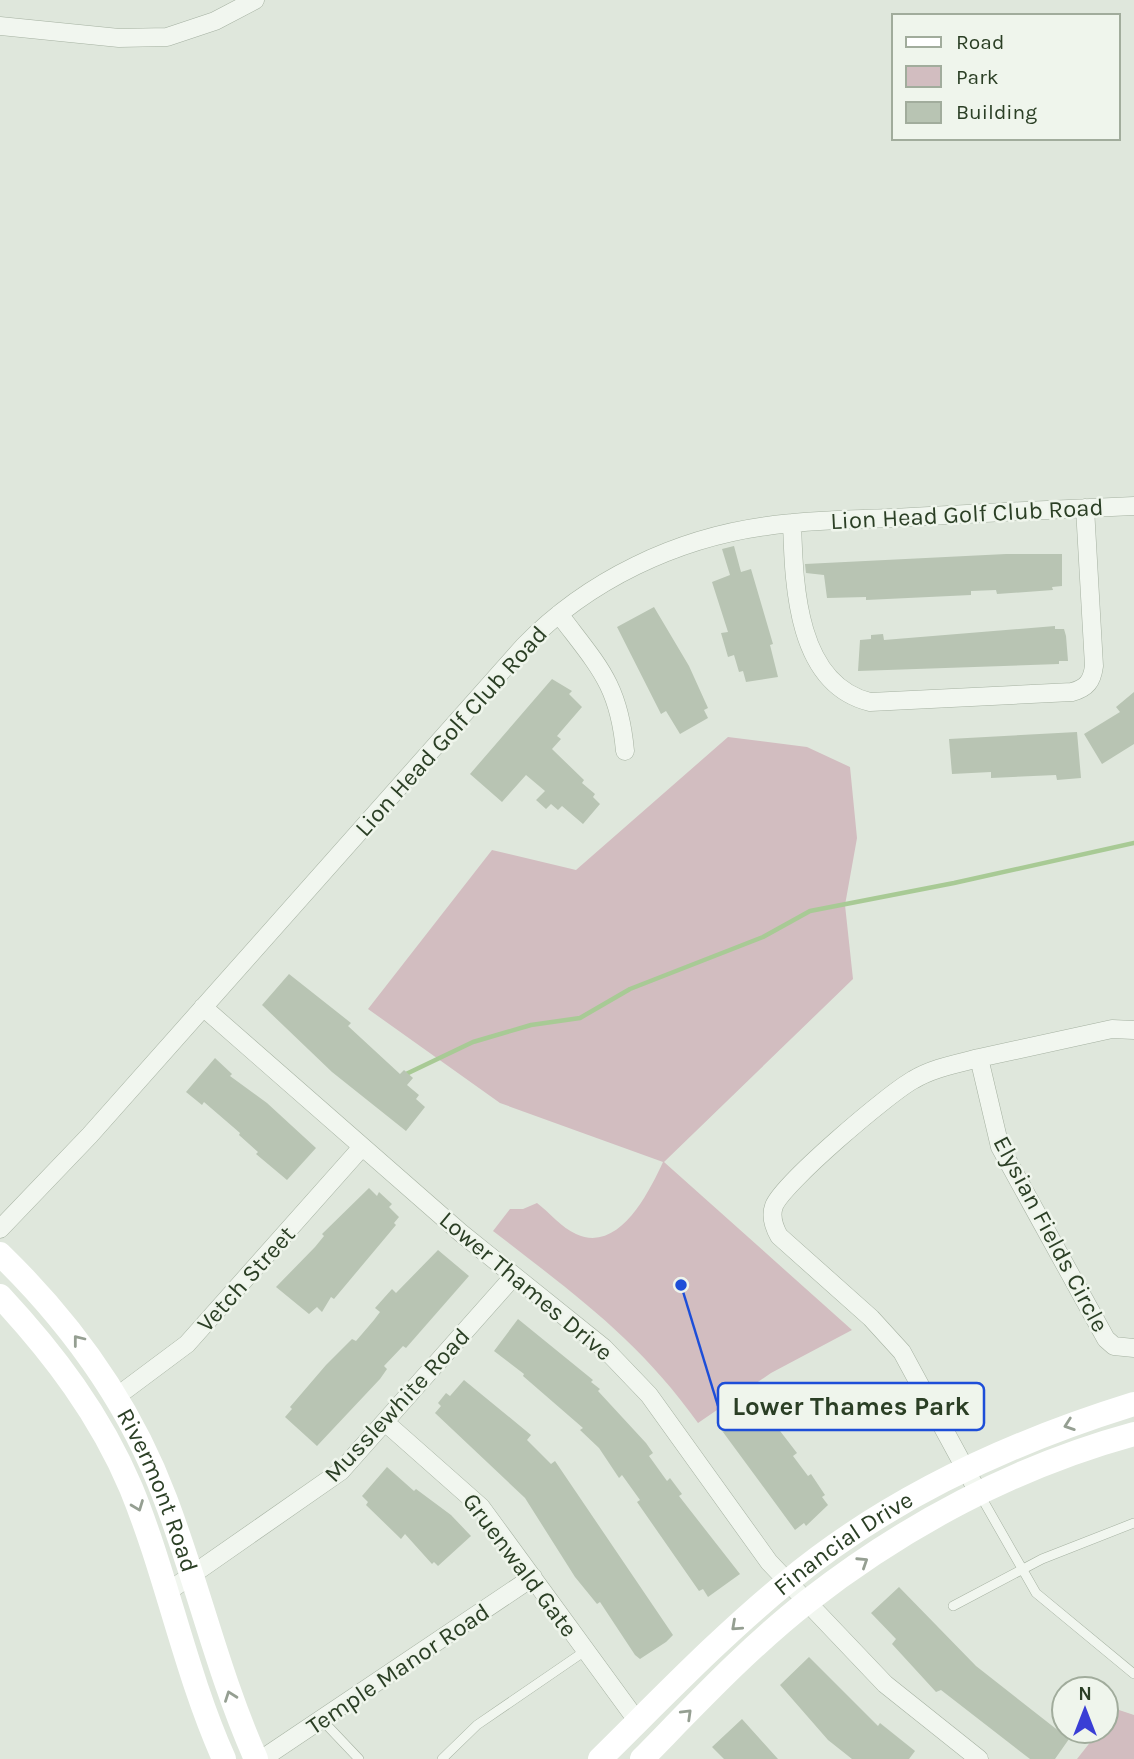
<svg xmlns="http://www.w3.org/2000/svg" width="1134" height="1759" viewBox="0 0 1134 1759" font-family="Karla,sans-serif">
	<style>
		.green { fill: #d2bdc0 }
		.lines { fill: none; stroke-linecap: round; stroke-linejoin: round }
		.stream { stroke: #a8ca95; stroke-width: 4.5 }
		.building { fill: #b8c4b3 }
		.lane-casing { stroke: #a5b1a1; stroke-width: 10 }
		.street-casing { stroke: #a5b1a1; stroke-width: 19 }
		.lane { stroke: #f1f6ef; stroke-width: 9 }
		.street { stroke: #f1f6ef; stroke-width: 18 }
		.secondary { stroke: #fff; stroke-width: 24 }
		.oneway { stroke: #959f92 }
		.labels { text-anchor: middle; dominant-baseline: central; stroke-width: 5; stroke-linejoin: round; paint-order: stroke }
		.street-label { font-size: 24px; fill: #2b3f25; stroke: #eff5ec }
		.leader { fill: none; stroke: #1d4ed8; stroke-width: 2.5 }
		.callout-dot { fill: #1d4ed8; stroke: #eff5ec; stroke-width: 2.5 }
		.callout { fill: #eff5ec; stroke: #1d4ed8; stroke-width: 2.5 }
		.callout-label { font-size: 26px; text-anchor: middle; font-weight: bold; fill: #2b3f25 }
	</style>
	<rect width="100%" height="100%" fill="#dfe7dc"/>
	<!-- green -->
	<path class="green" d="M728,737L807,747L850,767L857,838L845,905L853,979L664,1162L852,1330L771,1373L698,1423C638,1339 573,1293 493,1231L510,1209H523L537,1203C549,1212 562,1228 576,1234C619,1254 649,1192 663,1162L500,1103L368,1009L492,850L576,870Z
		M1116,1709L1134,1715V1759H1077L1099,1731H1106V1722Z"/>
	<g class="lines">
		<!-- stream -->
		<path class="stream" d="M404,1075L473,1042L531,1025L580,1018L630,989L763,937L810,911L954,883L1134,843"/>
	</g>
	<!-- building -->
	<path class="building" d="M734,546L741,572L751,569L773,644L770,645L778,677L746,682L743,671L739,672L734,655L728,657L721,633L728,632L712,582L730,575L722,549Z
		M1006,554H1062V586L1052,587L1053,590L997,594L996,590L971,591V595L866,600V597L827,598L824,575L806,573L805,564Z
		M654,607L689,666L708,708L704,710L708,718L680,734L666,711L661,714L617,627Z
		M1055,626V629H1064L1066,636L1068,661H1059V664L858,671L860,640L871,639V635L883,634L884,640Z
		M552,679L572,691L569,694L582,707L557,736L561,739L552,749L584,780L582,783L595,794L593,797L600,804L583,824L562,806L558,810L551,804L546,809L536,800L545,791L526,775L502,802L470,774Z
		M1134,692V744L1102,764L1084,734L1120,712L1116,707Z
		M1077,732L1081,778L1057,780L1056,775L991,778V772L952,774L949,739Z
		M289,974L351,1023L348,1026L400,1074L404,1070L413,1078L407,1085L419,1095L416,1099L425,1107L406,1131L332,1072L262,1005Z
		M215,1058L232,1074L230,1076L267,1103L316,1148L287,1180L256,1154L258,1152L239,1135L240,1133L204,1102L202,1105L186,1092Z
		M369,1188L377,1196L379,1192L392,1204L389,1207L399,1217L394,1223L396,1225L334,1299L331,1297L322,1312L317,1307L309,1314L276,1287L315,1247L324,1236L322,1234Z
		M438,1250L469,1276L406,1348L403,1346L384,1366L387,1369L380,1379L317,1446L285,1417L292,1409L290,1407L326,1365L352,1339L356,1341L374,1320L380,1312L375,1308L392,1289L396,1293Z
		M518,1319L593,1380L591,1382L600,1389L598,1391L646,1443L653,1453L649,1456L667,1481L670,1478L682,1494L679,1496L740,1574L708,1597L703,1589L699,1591L637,1502L640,1500L622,1475L619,1478L599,1448L580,1430L583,1428L523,1376L524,1374L494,1351Z
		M464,1380L531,1435L527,1440L551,1464L555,1461L673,1635L666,1642L640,1659L635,1655L600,1602L597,1604L575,1577L525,1498L435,1413L441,1406L438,1403L446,1393L450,1396Z
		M757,1401L797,1453L793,1456L808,1476L811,1474L825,1495L822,1497L828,1505L806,1526L804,1523L795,1530L720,1428Z
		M387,1467L414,1491L416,1489L451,1515L471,1536L438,1566L434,1562L432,1564L405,1534L401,1539L366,1505L368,1502L362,1496Z
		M899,1587L976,1666L1069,1739L1055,1759H1030L941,1690L936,1692L892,1644L896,1639L871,1613Z
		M809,1657L878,1726L880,1723L915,1751L909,1759H852L828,1740L780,1685Z
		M742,1719L778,1759H724L712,1747Z"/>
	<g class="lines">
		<!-- lane casing -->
		<g class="lane-casing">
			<path id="lane" d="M980,1495L1036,1593L1134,1674
				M953,1606L1042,1559L1134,1523
				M322,1720L359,1759
				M442,1759L477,1725L585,1651"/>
		</g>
		<!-- street casing -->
		<g class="street-casing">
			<path id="street" d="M0,26L119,38L167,37L215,21L255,0
				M792,523C794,584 796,684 870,702L1072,692C1087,688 1092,681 1094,666L1085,508
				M559,614C598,666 619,684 625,751
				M203,1007L461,1233L604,1348L649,1395L769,1562L885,1684L979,1759
				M1134,1030L1112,1029L979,1058L1000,1147L1106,1339L1114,1346L1134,1348
				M979,1058C956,1064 933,1068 913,1080C889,1093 782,1184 774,1206C770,1217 774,1227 779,1236L871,1318L902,1352L979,1494
				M0,1229L90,1135L524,646C588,580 677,538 767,526C815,519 863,520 911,517C985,513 1060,509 1134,506
				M116,1397L187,1344L362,1147
				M386,1423L481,1507L638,1722
				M166,1593L341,1471L514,1276
				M262,1759L533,1577"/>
		</g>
		<!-- lane -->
		<use href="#lane" class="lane"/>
		<!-- street -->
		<use href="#street" class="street"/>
		<!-- secondary -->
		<g class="secondary">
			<path id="s1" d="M0,1254C71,1323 130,1405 165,1498C198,1584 218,1674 256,1759"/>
			<path d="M0,1296C54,1354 100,1415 131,1488C167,1576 185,1672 224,1759"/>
			<path id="s2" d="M600,1759C661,1699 720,1637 786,1583C888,1498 1008,1443 1134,1404"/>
			<path d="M642,1759C695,1705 748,1648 808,1601C904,1526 1016,1466 1134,1434"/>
		</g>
	</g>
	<!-- one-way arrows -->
	<defs><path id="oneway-chevron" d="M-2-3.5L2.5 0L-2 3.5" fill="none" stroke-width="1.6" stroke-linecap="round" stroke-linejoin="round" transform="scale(1.75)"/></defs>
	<g class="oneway">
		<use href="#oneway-chevron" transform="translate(78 1340) rotate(-128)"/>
		<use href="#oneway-chevron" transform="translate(1069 1425) rotate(161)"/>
		<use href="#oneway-chevron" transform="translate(138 1506) rotate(69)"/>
		<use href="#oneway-chevron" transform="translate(863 1562) rotate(-33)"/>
		<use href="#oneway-chevron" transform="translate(736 1626) rotate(138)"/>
		<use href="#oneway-chevron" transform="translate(230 1696) rotate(-110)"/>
		<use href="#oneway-chevron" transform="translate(687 1714) rotate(-44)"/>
	</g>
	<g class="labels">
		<!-- street labels -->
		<g class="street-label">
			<text transform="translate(967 514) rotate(-3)">Lion Head Golf Club Road</text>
			<text transform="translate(451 731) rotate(-48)">Lion Head Golf Club Road</text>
			<text transform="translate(1051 1234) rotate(62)">Elysian Fields Circle</text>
			<text transform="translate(246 1279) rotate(-48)">Vetch Street</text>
			<text transform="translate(526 1286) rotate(40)">Lower Thames Drive</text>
			<text transform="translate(397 1405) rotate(-47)">Musslewhite Road</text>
			<text stroke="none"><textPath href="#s1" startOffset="287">Rivermont Road</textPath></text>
			<text stroke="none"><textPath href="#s2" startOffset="326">Financial Drive</textPath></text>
			<text transform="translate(520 1565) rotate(53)">Gruenwald Gate</text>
			<text transform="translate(398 1669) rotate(-34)">Temple Manor Road</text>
		</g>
	</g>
	<!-- callouts -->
	<path class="leader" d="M681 1285L718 1406"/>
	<circle class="callout-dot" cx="681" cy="1285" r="7"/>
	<rect class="callout" x="718" y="1383" width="266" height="47" rx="7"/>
	<g class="callout-label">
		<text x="851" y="1415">Lower Thames Park</text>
	</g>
	<!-- legend -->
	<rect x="892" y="14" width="228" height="126" fill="#eff5ec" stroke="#a1ac9c" stroke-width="2"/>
	<rect x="906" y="37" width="35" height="10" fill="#ffffff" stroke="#a1ac9c" stroke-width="2"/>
	<text x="956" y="49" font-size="21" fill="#2b3f25">Road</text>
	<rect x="906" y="66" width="35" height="21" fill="#d2bdc0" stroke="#a1ac9c" stroke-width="2"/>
	<text x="956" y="84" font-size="21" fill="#2b3f25">Park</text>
	<rect x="906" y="102" width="35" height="21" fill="#b8c4b3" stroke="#a1ac9c" stroke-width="2"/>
	<text x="956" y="119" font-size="21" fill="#2b3f25">Building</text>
	<!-- north arrow -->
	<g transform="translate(1085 1710)"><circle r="33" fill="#eff5ec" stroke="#a1ac9c" stroke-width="2"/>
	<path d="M0-5L12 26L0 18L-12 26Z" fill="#393ed5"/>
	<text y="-10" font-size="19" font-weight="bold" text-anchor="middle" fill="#2b3f25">N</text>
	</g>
</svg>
